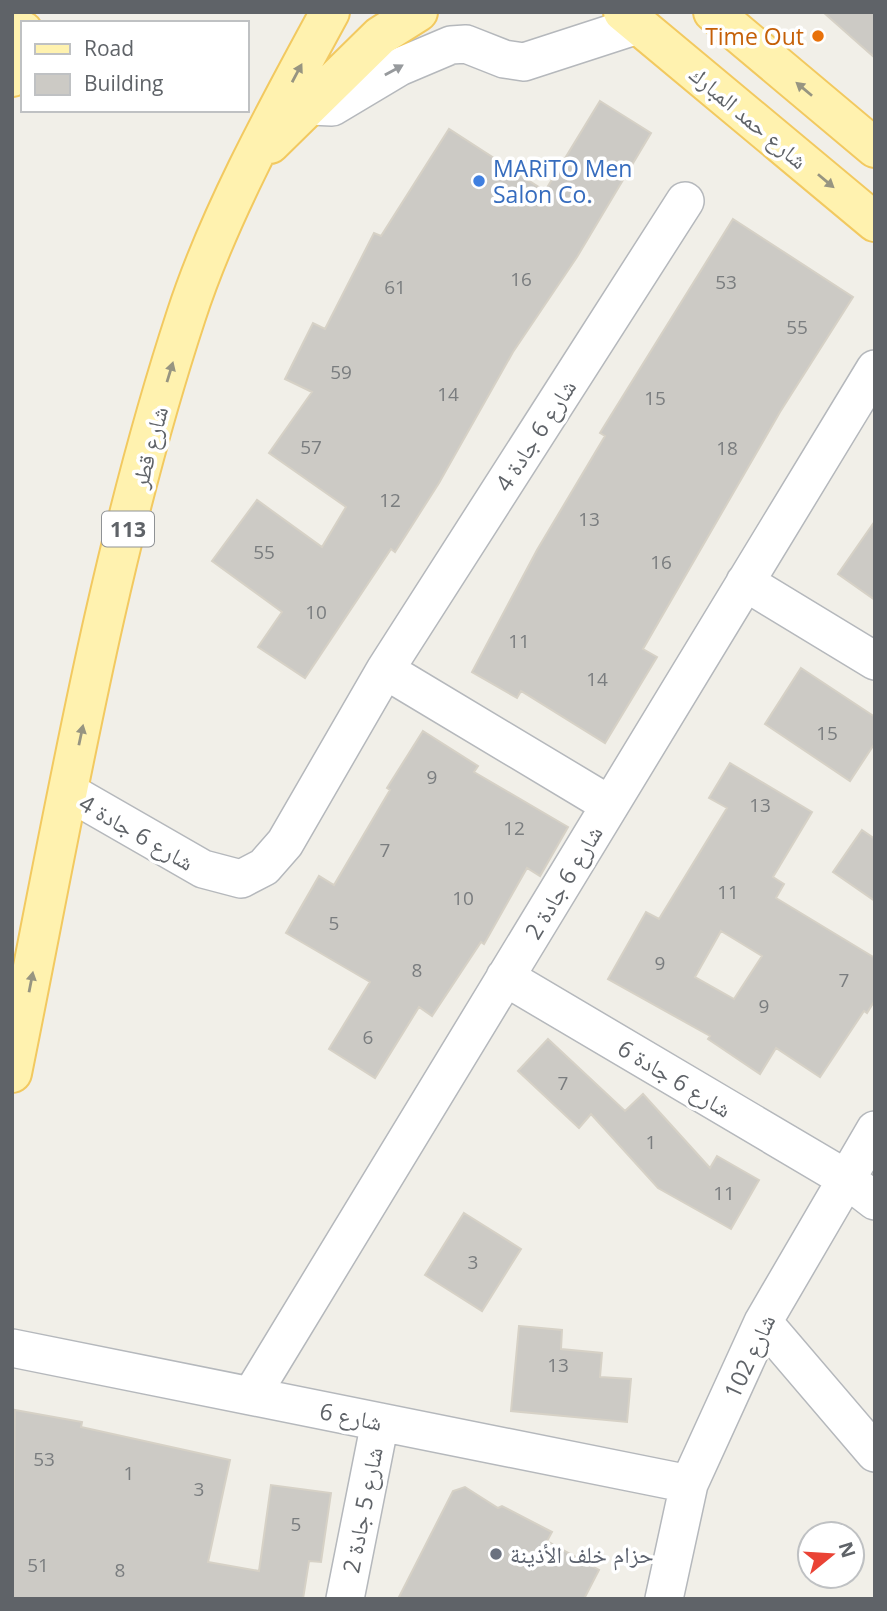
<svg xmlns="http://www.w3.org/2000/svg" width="887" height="1611" viewBox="0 0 887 1611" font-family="'Open Sans','Noto Naskh Arabic',sans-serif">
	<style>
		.building { fill: #cccac5; stroke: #d6d1c6; stroke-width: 2; fill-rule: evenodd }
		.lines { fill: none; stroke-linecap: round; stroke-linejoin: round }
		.minor-casing { stroke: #b5b8bc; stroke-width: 40 }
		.major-casing { stroke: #f2c960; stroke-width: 42 }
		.minor { stroke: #fff; stroke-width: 37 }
		.major { stroke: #fff2af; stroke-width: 38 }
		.oneway { fill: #979a9d }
		.oneway2 { fill: #979581 }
		.food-dot { fill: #e8710a; stroke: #fff; stroke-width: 2.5 }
		.shop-dot { fill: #3f7fe0; stroke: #fff; stroke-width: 2.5 }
		.worship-dot { fill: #6b7280; stroke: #fff; stroke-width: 2.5 }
		.labels { text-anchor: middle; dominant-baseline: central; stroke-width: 7; stroke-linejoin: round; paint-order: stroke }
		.number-label { font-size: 19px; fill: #7a7d7f }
		.shield { fill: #fff; stroke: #8f9295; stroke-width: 2 }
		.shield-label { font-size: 21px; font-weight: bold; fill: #5f6368 }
		.food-label { font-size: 23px; fill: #c56008; stroke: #fff; text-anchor: end }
		.street-label { font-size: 23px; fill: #5f6368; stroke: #fff }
		.shop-label { font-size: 23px; fill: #366cbe; stroke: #fff; text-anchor: start }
		.worship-label { font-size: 23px; fill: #5b616d; stroke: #fff; text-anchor: start }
	</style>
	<rect width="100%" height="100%" fill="#f1efe8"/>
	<!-- building -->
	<path class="building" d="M823,12H875V58Z
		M600,101L651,133L577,257L513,352L439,483L395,552L391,549L305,678L258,647L282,612L212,561L257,500L322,547L346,507L269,453L312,392L285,379L313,323L325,329L374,233L381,236L449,129L545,191Z
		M733,219L853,297L780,412L643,649L657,657L605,743L521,691L517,698L472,672L537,550L605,436L600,433Z
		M875,521V600L838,574Z
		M801,668L875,717V743L850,781L765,724Z
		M423,731L478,766L474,772L568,827L540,876L527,868L484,944L481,942L432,1016L419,1007L375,1078L329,1049L370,982L286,933L319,876L334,885L390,790L387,788Z
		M730,763L812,812L773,877L784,884L776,898L875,958V1000L867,1013L864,1011L820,1077L776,1048L760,1074L708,1039L710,1036L608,979L646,912L659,919L727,808L709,798ZM721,931L762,956L734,999L695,977Z
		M862,830L875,839V901L833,872Z
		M548,1039L625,1111L643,1094L710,1168L717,1156L759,1180L731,1229L658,1188L591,1114L579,1128L518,1071Z
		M464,1213L521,1249L482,1311L425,1275Z
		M519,1326L562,1330L561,1349L602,1353L600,1377L631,1379L627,1422L511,1411Z
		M15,1410L82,1422L81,1427L230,1460L208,1562L259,1571L271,1485L331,1493L321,1562L309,1561L303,1599H12Z
		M465,1487L498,1508L502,1506L552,1532L547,1541L599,1570L584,1599H398L453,1491Z"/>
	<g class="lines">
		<!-- minor casing -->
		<g class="minor-casing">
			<path id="minor" d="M311,106L332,107L399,67L451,45L466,44L504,59L524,62L638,25
				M745,582L875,661
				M385,670L610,805
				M69,792L203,869L241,879L264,867L285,843L385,670L685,201
				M505,977L845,1178L875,1201
				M763,1322L875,1453
				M12,1348L689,1484
				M251,1396L875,369
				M345,1599L380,1422
				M664,1599L689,1484L763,1322L875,1130"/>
		</g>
		<!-- major casing -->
		<g class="major-casing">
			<path id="major" d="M623,12L875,222
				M713,12L875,148
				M12,77L23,31
				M270,144L380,36L418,12
				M12,1073C63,821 106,560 186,316C219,214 279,106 330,12"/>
		</g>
		<!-- minor -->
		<use href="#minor" class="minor"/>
		<!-- major -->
		<use href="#major" class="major"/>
	</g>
	<!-- one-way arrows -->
	<defs><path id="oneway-solid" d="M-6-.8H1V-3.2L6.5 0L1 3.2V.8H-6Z" transform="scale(1.75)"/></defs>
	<use class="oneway" href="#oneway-solid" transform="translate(394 70) rotate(-29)"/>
	<g class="oneway2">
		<use href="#oneway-solid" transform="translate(297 73) rotate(-62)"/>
		<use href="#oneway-solid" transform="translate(804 89) rotate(-140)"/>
		<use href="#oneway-solid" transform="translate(826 181) rotate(40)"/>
		<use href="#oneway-solid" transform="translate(170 372) rotate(-73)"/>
		<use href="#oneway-solid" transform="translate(81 735) rotate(-78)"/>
		<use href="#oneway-solid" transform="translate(31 982) rotate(-79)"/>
	</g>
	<!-- markers -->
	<circle class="food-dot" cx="818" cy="36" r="7"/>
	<circle class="shop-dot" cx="479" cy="181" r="7"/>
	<circle class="worship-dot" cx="496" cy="1554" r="7"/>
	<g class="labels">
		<!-- number labels -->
		<g class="number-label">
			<text x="521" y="279">16</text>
			<text x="726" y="282">53</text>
			<text x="395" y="287">61</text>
			<text x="797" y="327">55</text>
			<text x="341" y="372">59</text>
			<text x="448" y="394">14</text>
			<text x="655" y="398">15</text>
			<text x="311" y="447">57</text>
			<text x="727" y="448">18</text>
			<text x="390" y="500">12</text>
			<text x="589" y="519">13</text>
			<text x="264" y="552">55</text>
			<text x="661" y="562">16</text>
			<text x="316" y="612">10</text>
			<text x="519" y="641">11</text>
			<text x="597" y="679">14</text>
			<text x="827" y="733">15</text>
			<text x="432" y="777">9</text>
			<text x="760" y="805">13</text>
			<text x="514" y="828">12</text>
			<text x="385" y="850">7</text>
			<text x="728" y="892">11</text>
			<text x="463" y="898">10</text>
			<text x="334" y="923">5</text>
			<text x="660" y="963">9</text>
			<text x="417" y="970">8</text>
			<text x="844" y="980">7</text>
			<text x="764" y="1006">9</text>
			<text x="368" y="1037">6</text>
			<text x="563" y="1083">7</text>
			<text x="651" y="1142">1</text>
			<text x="724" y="1193">11</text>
			<text x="473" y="1262">3</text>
			<text x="558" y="1365">13</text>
			<text x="44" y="1459">53</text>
			<text x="129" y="1473">1</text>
			<text x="199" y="1489">3</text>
			<text x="296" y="1524">5</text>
			<text x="38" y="1565">51</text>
			<text x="120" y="1570">8</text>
		</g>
		<!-- shield labels -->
		<rect class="shield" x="102" y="511.5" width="52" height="35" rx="5"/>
		<g class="shield-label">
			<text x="128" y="529">113</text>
		</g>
		<!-- food labels -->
		<g class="food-label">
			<text x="804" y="36">Time Out</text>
		</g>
		<!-- street labels -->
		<g class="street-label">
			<text transform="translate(749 117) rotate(40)">شارع حمد المبارك</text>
			<text transform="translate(535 435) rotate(-57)">شارع 6 جادة 4</text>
			<text transform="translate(149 447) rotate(-75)">شارع قطر</text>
			<text transform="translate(137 832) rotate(30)">شارع 6 جادة 4</text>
			<text transform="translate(563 882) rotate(-59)">شارع 6 جادة 2</text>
			<text transform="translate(675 1078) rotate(31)">شارع 6 جادة 6</text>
			<text transform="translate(749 1356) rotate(-65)">شارع 102</text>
			<text transform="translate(351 1416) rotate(11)">شارع 6</text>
			<text transform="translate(362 1510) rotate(-79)">شارع 5 جادة 2</text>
		</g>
		<!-- shop labels -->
		<g class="shop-label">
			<text x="493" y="168">MARiTO Men<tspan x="493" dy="26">Salon Co.</tspan></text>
		</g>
		<!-- worship labels -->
		<g class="worship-label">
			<text x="510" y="1554">حزام خلف الأذينة</text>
		</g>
	</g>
	<!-- border -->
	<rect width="887" height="1611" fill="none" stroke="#5f6368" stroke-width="28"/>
	<!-- legend -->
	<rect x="21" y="21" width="228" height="91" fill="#ffffff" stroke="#bfc1c3" stroke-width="2"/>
	<rect x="35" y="44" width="35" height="10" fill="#fff2af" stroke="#bfc1c3" stroke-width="2"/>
	<text x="84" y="56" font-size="21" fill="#5f6368">Road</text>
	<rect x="35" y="74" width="35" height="21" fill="#cccac5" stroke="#bfc1c3" stroke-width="2"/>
	<text x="84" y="91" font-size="21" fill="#5f6368">Building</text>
	<!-- north arrow -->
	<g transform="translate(831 1555) rotate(72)"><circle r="33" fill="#ffffff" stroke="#bfc1c3" stroke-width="2"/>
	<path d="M0-5L12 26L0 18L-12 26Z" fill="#ea4335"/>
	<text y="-10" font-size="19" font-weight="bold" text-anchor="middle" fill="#5f6368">N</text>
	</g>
</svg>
